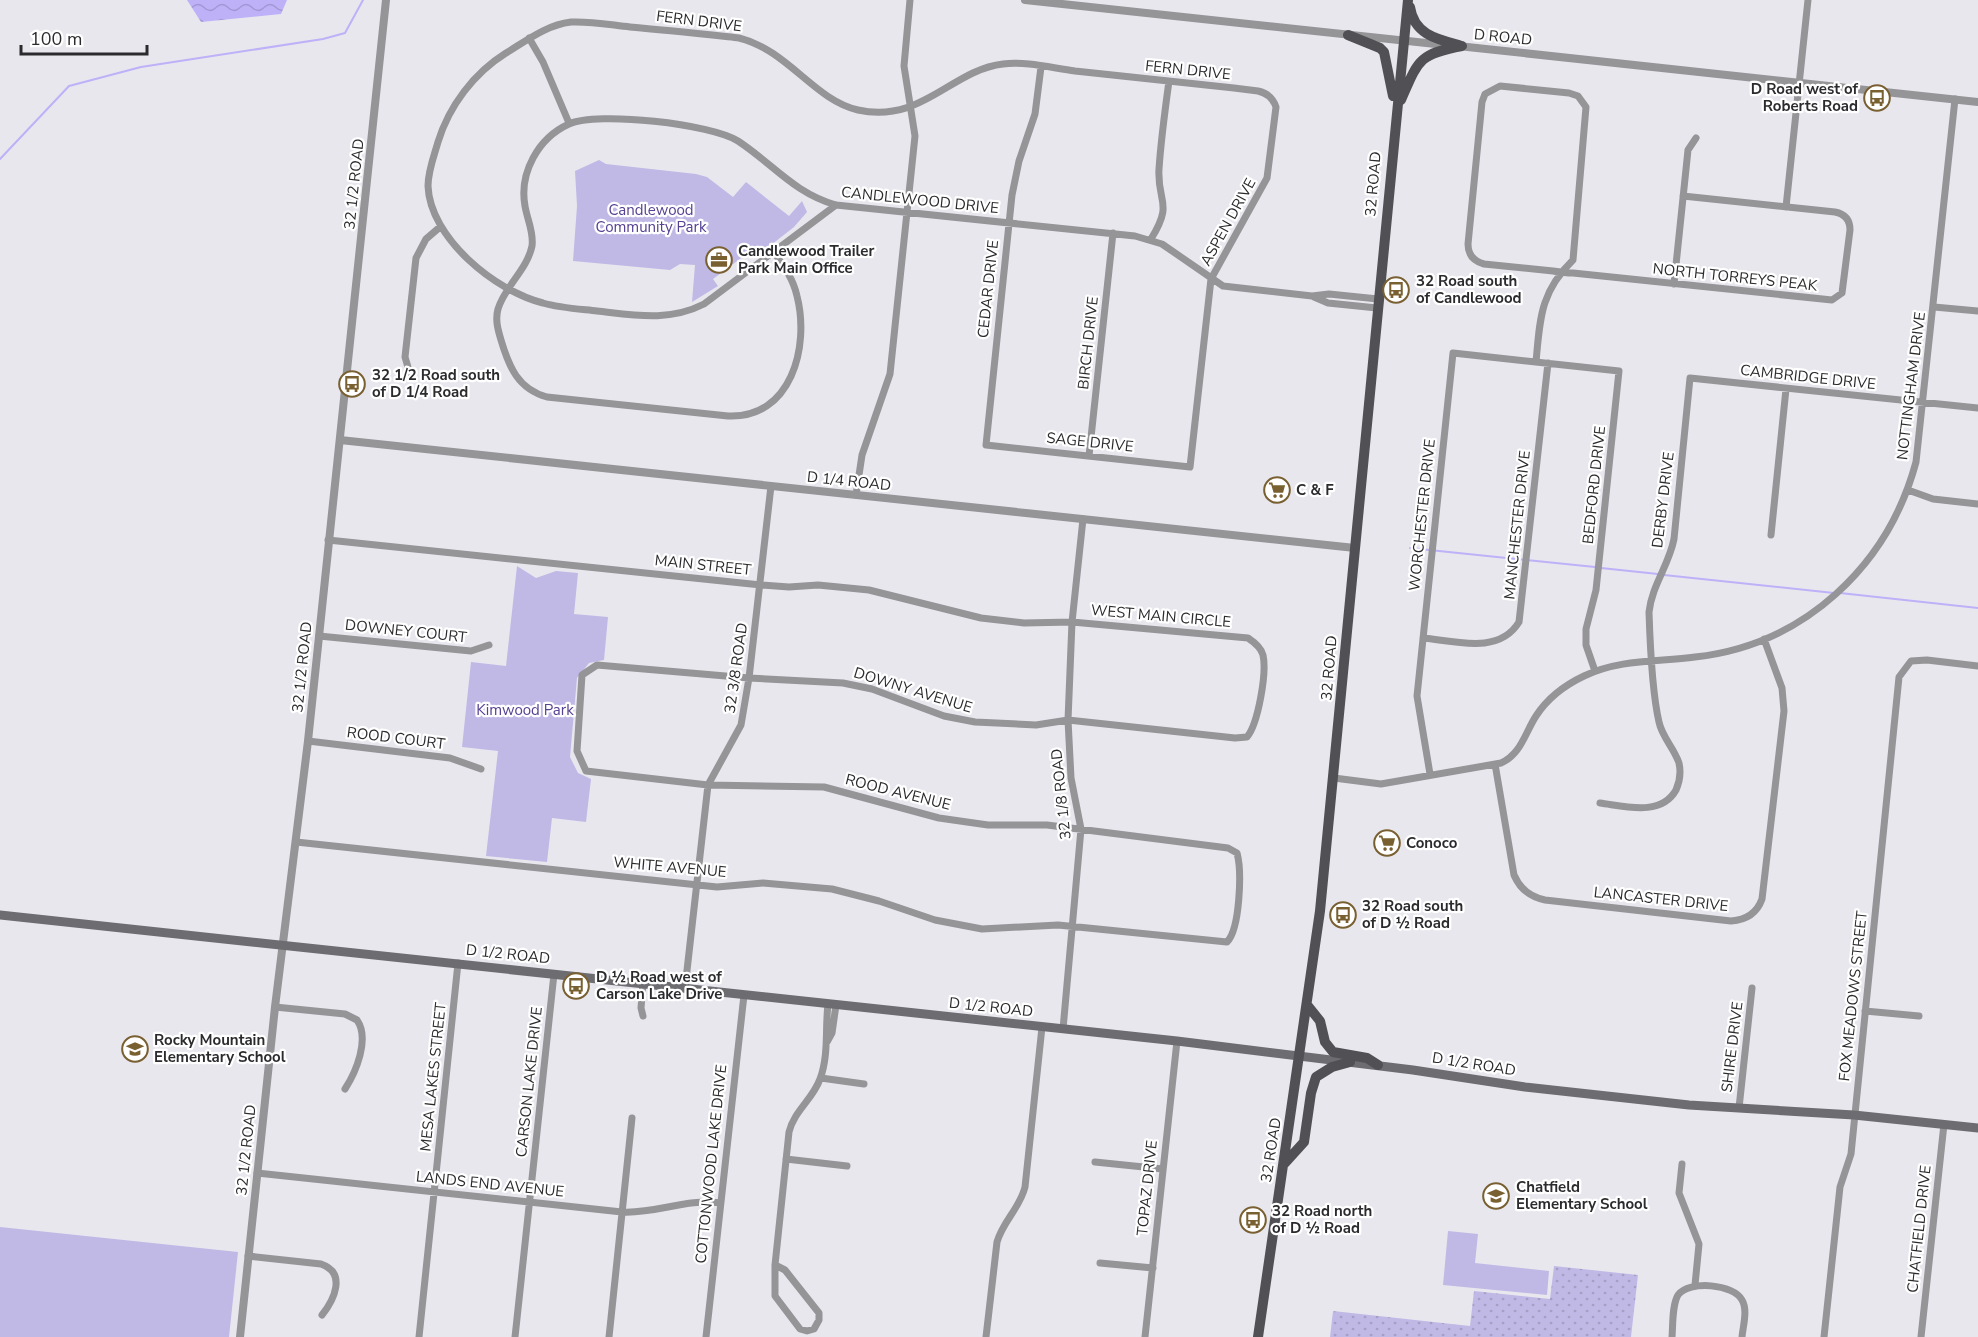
<svg xmlns="http://www.w3.org/2000/svg" width="1978" height="1337" viewBox="0 0 1978 1337" font-family="'Nunito Sans',sans-serif">
	<style>
		.grass { fill: url(#grass-dots) }
		.park { fill: #c0b9e6 }
		.water { fill: url(#water-waves) }
		.lines { fill: none; stroke-linecap: round; stroke-linejoin: round }
		.stream { stroke: #beb1f8; stroke-width: 2 }
		.minor { stroke: #959497; stroke-width: 7 }
		.tertiary { stroke: #959497; stroke-width: 8 }
		.secondary { stroke: #6d6c71; stroke-width: 9 }
		.primary { stroke: #515155; stroke-width: 10 }
		.labels { text-anchor: middle; dominant-baseline: central; stroke-width: 4.5; stroke-linejoin: round; paint-order: stroke }
		.street-label { font-size: 15px; fill: #2b2a2d; stroke: #fff }
		.poi-label { font-size: 15px; font-weight: bold; fill: #2b2a2d; stroke: #fff; text-anchor: start }
		.park-label { font-size: 15px; fill: #564193; stroke: #fff }
	</style>
	<defs>
		<pattern id="grass-dots" width="8" height="8" patternUnits="userSpaceOnUse" patternTransform="scale(1.5)"><rect width="8" height="8" fill="#c0b9e6"/><path d="M2 2h.1M6 6h.1" fill="none" stroke="#a59fc6" stroke-width="1.8" stroke-linecap="round"/></pattern>
		<pattern id="water-waves" width="16" height="10" patternUnits="userSpaceOnUse" patternTransform="scale(1.5)"><rect width="16" height="10" fill="#beb1f8"/><path d="M0 5q4-4 8 0t8 0" fill="none" stroke="#a398d5"/></pattern>
	</defs>
	<rect width="100%" height="100%" fill="#e8e7ee"/>
	<!-- grass -->
	<path class="grass" d="M1554,1266L1638,1275L1631,1337H1330L1333,1311L1470,1326L1474,1291L1550,1299Z"/>
	<!-- park -->
	<path class="park" d="M599,160L606,164L696,174L707,177L733,197L746,182L789,216L802,201L807,212L794,227L757,256L752,250L713,279L718,286L692,302L695,265L680,264L670,270L573,261L577,206L575,171Z
		M517,566L536,578L556,571L578,573L574,614L608,617L604,660L589,663L577,678L570,757L578,773L591,779L586,822L552,818L547,862L486,856L498,751L462,747L471,662L506,666Z
		M0,1227L238,1252L229,1337H0Z
		M1448,1231L1478,1234L1475,1263L1549,1271L1547,1295L1443,1285Z"/>
	<!-- water -->
	<path class="water" d="M187,0H287L281,14L201,22Z"/>
	<g class="lines">
		<!-- stream -->
		<path class="stream" d="M0,159L69,86L141,67L323,39L345,33L363,0
			M1410,548L1595,567
			M1601,568L1658,574
			M1664,575L1834,593
			M1840,593L1978,608"/>
		<!-- minor -->
		<path class="minor" d="M529,38L543,62L569,123
			M836,205L704,304C669,322 634,315 597,311C579,309 560,308 543,303C495,291 430,238 428,186C428,171 434,156 438,142C449,106 474,73 506,53C526,41 546,25 571,22C590,21 611,25 630,27C666,30 702,34 739,38C788,50 814,100 858,110C922,124 951,70 1003,64C1026,61 1052,68 1075,71C1128,77 1181,82 1234,88L1258,91C1267,93 1273,98 1276,107L1267,178L1211,279L1190,467L986,445L1012,195L1019,161L1035,114L1041,67
			M1786,207L1808,0
			M1151,239C1174,202 1157,203 1159,169C1161,139 1165,110 1169,81
			M773,251C783,265 793,278 797,296C810,347 791,419 728,416L547,397C518,389 509,367 501,340C498,330 495,320 498,309C505,286 527,270 532,246C534,232 527,219 525,206C519,173 538,138 569,124C597,111 712,124 738,141C773,164 794,193 836,205L1135,236L1162,244L1223,286L1312,296L1329,294L1378,299
			M1674,284L1688,150L1696,138
			M1314,297L1328,303L1377,308
			M1934,307L1978,311
			M1536,362C1540,319 1540,292 1573,260L1586,107L1578,96L1569,93L1500,86L1485,94L1482,102L1468,244C1468,254 1473,261 1484,264L1553,271C1559,272 1566,273 1573,273L1832,300L1842,293L1850,230C1850,220 1845,214 1835,212L1683,196
			M410,374L405,357L416,258L426,239L440,227
			M1089,456L1113,233
			M1908,490L1933,499L1978,504
			M856,495L862,455L890,374L915,136L904,66L910,0
			M1771,535L1786,389
			M319,636L471,651L489,645
			M1423,638C1455,641 1499,655 1519,622L1548,363
			M308,741L450,758L481,769
			M1495,764L1514,875C1520,889 1530,897 1545,900L1731,921C1746,920 1757,913 1762,899L1784,711L1782,688L1764,639
			M1430,774L1417,696L1453,353L1619,371L1596,590L1586,629V645L1595,671
			M1334,778L1381,784L1501,763C1521,754 1525,733 1536,716C1547,699 1565,685 1584,676C1620,659 1657,662 1695,657C1804,645 1888,566 1916,462L1955,99
			M1600,803C1624,806 1661,817 1676,790C1680,781 1681,772 1679,763C1674,748 1662,737 1659,722C1652,692 1650,643 1649,612C1652,585 1669,565 1674,539L1690,378L1978,408
			M296,842L717,887L763,883L832,889L879,901L935,920L982,929L1058,925L1227,942C1240,929 1242,871 1237,853L1228,848L1047,825H988L939,818L824,787L708,785L586,771L577,751L582,675L597,665L749,678L843,683L872,689L944,716L975,722L1036,725L1068,720L1235,738L1247,737C1258,724 1267,673 1263,655C1261,647 1254,642 1248,638L1072,622L1024,623L981,618L869,590L818,585L789,587L761,585L328,540
			M685,988L708,785L741,725L749,678L771,486
			M275,1007L345,1014L357,1020C370,1039 356,1072 345,1089
			M1865,1011L1919,1016
			M643,1016L641,1008L643,983
			M1063,1029L1081,829L1071,778L1068,720L1072,622L1083,519
			M827,1042L832,1033L836,1005
			M821,1078L864,1084
			M1739,1108L1752,988
			M786,1159L847,1166
			M1095,1162L1163,1169
			M1682,1164L1679,1193L1699,1244L1695,1285
			M257,1173L622,1212C656,1214 687,1198 720,1203
			M248,1256L321,1264C347,1273 334,1300 322,1315
			M1100,1263L1153,1268
			M775,1265L785,1270L819,1313V1320L814,1329L807,1331L800,1329L775,1296V1265L789,1132C794,1111 813,1099 820,1079C829,1055 825,1029 828,1004
			M419,1337L458,963
			M515,1337L554,974
			M609,1337L632,1118
			M706,1337L744,995
			M986,1337L997,1242C1003,1221 1020,1208 1025,1187L1042,1027
			M1145,1337L1177,1041
			M1672,1337C1673,1325 1672,1305 1678,1295C1689,1280 1734,1284 1742,1300C1748,1310 1743,1326 1742,1337
			M1824,1337L1840,1187L1851,1154L1899,677L1911,661L1927,660L1978,666
			M1921,1337L1944,1124"/>
		<!-- tertiary -->
		<path class="tertiary" d="M1025,0L1445,45
			M1458,46L1978,102
			M340,440L1355,548
			M240,1337L275,1007L308,741L386,0"/>
		<!-- secondary -->
		<path class="secondary" d="M0,915L1177,1041L1413,1070L1525,1087L1689,1105L1854,1115L1978,1128"/>
		<!-- primary -->
		<path class="primary" d="M1410,7C1414,34 1436,39 1459,45
			M1348,35L1380,48L1384,52L1393,96
			M1401,100C1418,61 1418,54 1462,46
			M1308,1006L1320,1021L1325,1042L1333,1052L1367,1058L1378,1065
			M1285,1163L1304,1142L1311,1093L1316,1077L1332,1067L1350,1062
			M1258,1337L1320,911L1408,0"/>
	</g>
	<!-- icons -->
	<defs>
		<g id="bus-ring" transform="scale(1.35)"><circle r="9.5" fill="#fff" stroke="#796031" stroke-width="1.5"/><path d="M-5-6H5V4H4V6H2V4H-2V6H-4V4H-5ZM-3.5-4V0h7V-4ZM-3.5 1.2v1.5H-2V1.2ZM2 1.2v1.5H3.5V1.2Z" fill="#796031"/></g>
		<g id="office-ring" transform="scale(1.35)"><circle r="9.5" fill="#fff" stroke="#796031" stroke-width="1.5"/><path d="M-6-3h4V-5.5h4V-3h4V5H-6ZM-1-4.5V-3h2v-1.5ZM-6 0V1H6V0Z" fill="#796031"/></g>
		<g id="supermarket-ring" transform="scale(1.35)"><circle r="9.5" fill="#fff" stroke="#796031" stroke-width="1.5"/><path d="M-6-5.5h2.5l.6 2H6L4.5 2H-2.5L-4.4-4H-6ZM-1.5 3.2a1.3 1.3 0 1 0 .1 0ZM3 3.2a1.3 1.3 0 1 0 .1 0Z" fill="#796031"/></g>
		<g id="school-ring" transform="scale(1.35)"><circle r="9.5" fill="#fff" stroke="#796031" stroke-width="1.5"/><path d="M0-5L7-2L0 1L-7-2ZM-4 1L0 2.5L4 1V4Q0 6-4 4Z" fill="#796031"/></g>
	</defs>
	<g fill-rule="evenodd">
		<use href="#bus-ring" x="1877" y="98"/>
		<use href="#office-ring" x="719" y="260"/>
		<use href="#bus-ring" x="1396" y="290"/>
		<use href="#bus-ring" x="352" y="384"/>
		<use href="#supermarket-ring" x="1277" y="490"/>
		<use href="#supermarket-ring" x="1387" y="843"/>
		<use href="#bus-ring" x="1343" y="915"/>
		<use href="#bus-ring" x="576" y="986"/>
		<use href="#school-ring" x="135" y="1049"/>
		<use href="#school-ring" x="1496" y="1196"/>
		<use href="#bus-ring" x="1253" y="1220"/>
	</g>
	<g class="labels">
		<!-- street labels -->
		<g class="street-label">
			<text transform="translate(699 21) rotate(7)">FERN DRIVE</text>
			<text transform="translate(1503 37) rotate(6)">D ROAD</text>
			<text transform="translate(1188 70) rotate(6)">FERN DRIVE</text>
			<text transform="translate(354 184) rotate(-84)">32 1/2 ROAD</text>
			<text transform="translate(1373 184) rotate(-85)">32 ROAD</text>
			<text transform="translate(920 200) rotate(6)">CANDLEWOOD DRIVE</text>
			<text transform="translate(1228 222) rotate(-61)">ASPEN DRIVE</text>
			<text transform="translate(1735 277) rotate(6)">NORTH TORREYS PEAK</text>
			<text transform="translate(988 289) rotate(-84)">CEDAR DRIVE</text>
			<text transform="translate(1088 343) rotate(-84)">BIRCH DRIVE</text>
			<text transform="translate(1808 377) rotate(6)">CAMBRIDGE DRIVE</text>
			<text transform="translate(1911 386) rotate(-83)">NOTTINGHAM DRIVE</text>
			<text transform="translate(1090 442) rotate(6)">SAGE DRIVE</text>
			<text transform="translate(849 481) rotate(6)">D 1/4 ROAD</text>
			<text transform="translate(1594 485) rotate(-84)">BEDFORD DRIVE</text>
			<text transform="translate(1663 500) rotate(-83)">DERBY DRIVE</text>
			<text transform="translate(1422 515) rotate(-84)">WORCHESTER DRIVE</text>
			<text transform="translate(1517 525) rotate(-84)">MANCHESTER DRIVE</text>
			<text transform="translate(703 565) rotate(6)">MAIN STREET</text>
			<text transform="translate(1161 616) rotate(5)">WEST MAIN CIRCLE</text>
			<text transform="translate(406 631) rotate(6)">DOWNEY COURT</text>
			<text transform="translate(302 667) rotate(-84)">32 1/2 ROAD</text>
			<text transform="translate(736 668) rotate(-82)">32 3/8 ROAD</text>
			<text transform="translate(1329 668) rotate(-85)">32 ROAD</text>
			<text transform="translate(913 690) rotate(17)">DOWNY AVENUE</text>
			<text transform="translate(396 738) rotate(7)">ROOD COURT</text>
			<text transform="translate(898 792) rotate(14)">ROOD AVENUE</text>
			<text transform="translate(1061 794) rotate(-96)">32 1/8 ROAD</text>
			<text transform="translate(670 867) rotate(5)">WHITE AVENUE</text>
			<text transform="translate(1661 899) rotate(6)">LANCASTER DRIVE</text>
			<text transform="translate(508 954) rotate(6)">D 1/2 ROAD</text>
			<text transform="translate(1853 996) rotate(-84)">FOX MEADOWS STREET</text>
			<text transform="translate(991 1007) rotate(6)">D 1/2 ROAD</text>
			<text transform="translate(1732 1047) rotate(-83)">SHIRE DRIVE</text>
			<text transform="translate(1474 1064) rotate(9)">D 1/2 ROAD</text>
			<text transform="translate(433 1077) rotate(-84)">MESA LAKES STREET</text>
			<text transform="translate(529 1082) rotate(-84)">CARSON LAKE DRIVE</text>
			<text transform="translate(246 1150) rotate(-84)">32 1/2 ROAD</text>
			<text transform="translate(1271 1150) rotate(-81)">32 ROAD</text>
			<text transform="translate(711 1164) rotate(-84)">COTTONWOOD LAKE DRIVE</text>
			<text transform="translate(490 1184) rotate(6)">LANDS END AVENUE</text>
			<text transform="translate(1147 1188) rotate(-84)">TOPAZ DRIVE</text>
			<text transform="translate(1919 1229) rotate(-84)">CHATFIELD DRIVE</text>
		</g>
		<!-- poi labels -->
		<g class="poi-label">
			<text x="1858" y="89" text-anchor="end">D Road west of<tspan x="1858" dy="17">Roberts Road</tspan></text>
			<text x="738" y="251">Candlewood Trailer<tspan x="738" dy="17">Park Main Office</tspan></text>
			<text x="1416" y="281">32 Road south<tspan x="1416" dy="17">of Candlewood</tspan></text>
			<text x="372" y="375">32 1/2 Road south<tspan x="372" dy="17">of D 1/4 Road</tspan></text>
			<text x="1296" y="490">C &amp; F</text>
			<text x="1406" y="843">Conoco</text>
			<text x="1362" y="906">32 Road south<tspan x="1362" dy="17">of D ½ Road</tspan></text>
			<text x="596" y="977">D ½ Road west of<tspan x="596" dy="17">Carson Lake Drive</tspan></text>
			<text x="154" y="1040">Rocky Mountain<tspan x="154" dy="17">Elementary School</tspan></text>
			<text x="1516" y="1187">Chatfield<tspan x="1516" dy="17">Elementary School</tspan></text>
			<text x="1272" y="1211">32 Road north<tspan x="1272" dy="17">of D ½ Road</tspan></text>
		</g>
		<!-- park labels -->
		<g class="park-label">
			<text x="651" y="210">Candlewood<tspan x="651" dy="17">Community Park</tspan></text>
			<text x="525" y="710">Kimwood Park</text>
		</g>
	</g>
	<!-- scale -->
	<path d="M21 45v9h126v-9" fill="none" stroke="#2b2a2d" stroke-width="3"/>
	<text x="30" y="45" font-size="18" fill="#2b2a2d" stroke="#ffffff" stroke-width="4.5" paint-order="stroke">100 m</text>
</svg>
